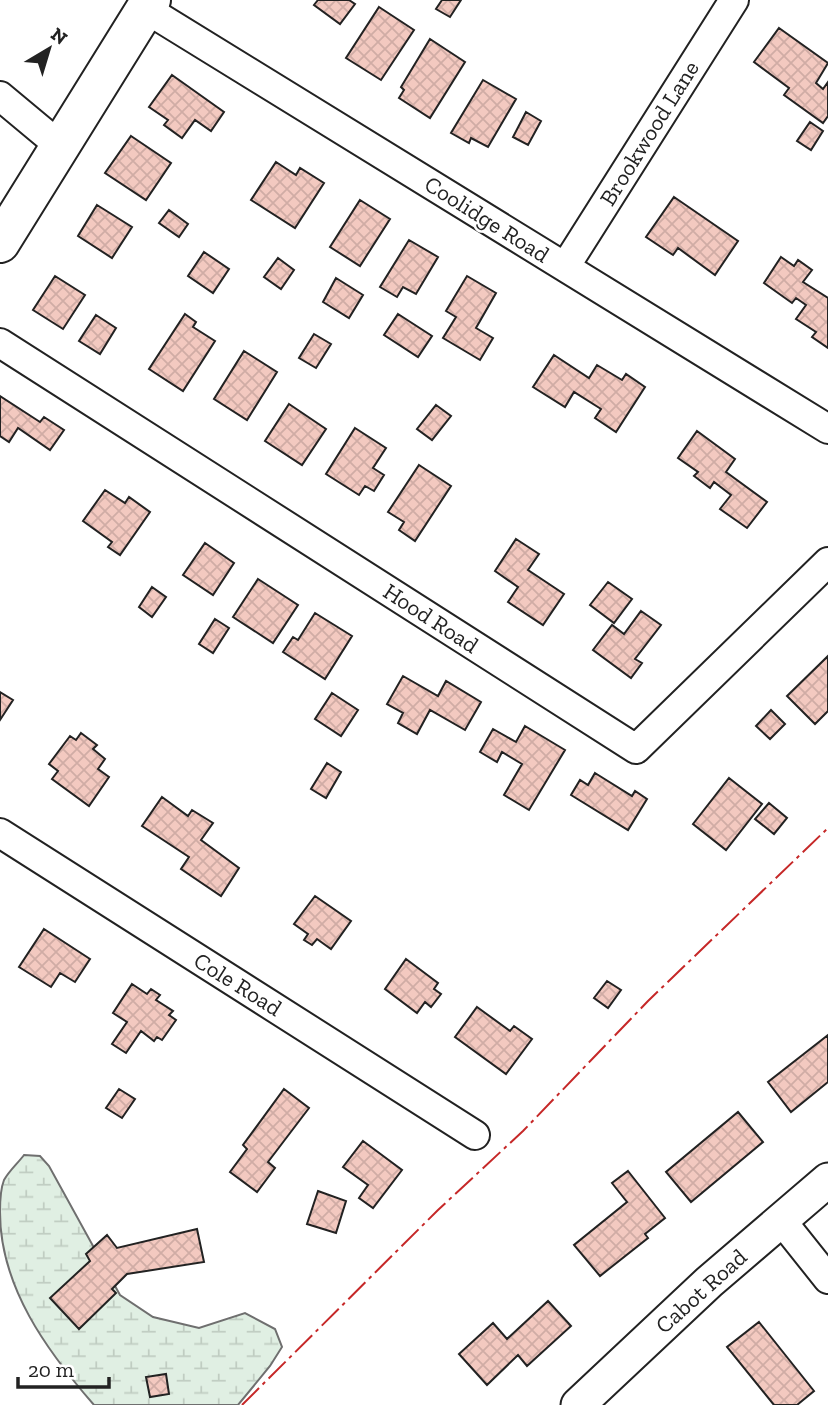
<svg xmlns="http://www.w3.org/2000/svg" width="828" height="1405" viewBox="0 0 828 1405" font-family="'Zilla Slab',serif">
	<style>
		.wetland { fill: url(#wetland-marsh); stroke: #6f6f6f; stroke-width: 2 }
		.building { fill: url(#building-cross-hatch); stroke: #222; stroke-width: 2 }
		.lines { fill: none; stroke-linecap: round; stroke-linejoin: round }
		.minor-casing { stroke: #222; stroke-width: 32 }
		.tertiary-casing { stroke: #222; stroke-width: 37 }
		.secondary-casing { stroke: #222; stroke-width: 42 }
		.minor { stroke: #fff; stroke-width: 28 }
		.tertiary { stroke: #fff; stroke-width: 33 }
		.secondary { stroke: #fff; stroke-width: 38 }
		.power { stroke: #c62828; stroke-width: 2; stroke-dasharray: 24 5 3.5 5; stroke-linecap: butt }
		.labels { text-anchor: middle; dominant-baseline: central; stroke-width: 5; stroke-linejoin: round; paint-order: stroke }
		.street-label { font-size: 23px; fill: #222; stroke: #fff }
	</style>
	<defs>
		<pattern id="wetland-marsh" width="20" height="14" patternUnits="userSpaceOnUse" patternTransform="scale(1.75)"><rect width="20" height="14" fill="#e0efe3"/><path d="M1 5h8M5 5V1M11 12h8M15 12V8" fill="none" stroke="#c0cdc2"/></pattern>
		<pattern id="building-cross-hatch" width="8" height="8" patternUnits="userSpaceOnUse" patternTransform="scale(1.75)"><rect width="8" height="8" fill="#f3c9c0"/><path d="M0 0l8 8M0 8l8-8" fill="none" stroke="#d0aca5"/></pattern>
	</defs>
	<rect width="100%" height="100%" fill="#fff"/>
	<!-- wetland -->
	<path class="wetland" d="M24,1155L40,1156L49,1166L120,1295L153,1317L199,1328L245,1313L275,1329L282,1347L270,1366L238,1405H94C47,1351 0,1287 0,1212C0,1202 0,1190 4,1180C9,1171 18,1163 24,1155Z"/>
	<!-- building -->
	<path class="building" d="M318,0H349L355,4L340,24L314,5Z
		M442,0H461L450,17L436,9Z
		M379,7L414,30L381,80L346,58Z
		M779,28L828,63L816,83L823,89L828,82V116L823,123L784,95L789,88L754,62Z
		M430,39L465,62L430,118L399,98L404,90L401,87Z
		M172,75L224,112L211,131L195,120L182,138L164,125L168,120L149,107Z
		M483,80L516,99L488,147L471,138L469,143L451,133Z
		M526,112L541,121L528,145L513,137Z
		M810,122L823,131L811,150L797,141Z
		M131,136L171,163L146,200L105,173Z
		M276,162L296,175L300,168L324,183L295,228L251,200Z
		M674,197L738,241L715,275L678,248L673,255L646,237Z
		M360,200L390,219L360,266L330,247Z
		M97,205L132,227L112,258L78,236Z
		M169,210L188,224L179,237L159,223Z
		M409,240L438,257L416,294L403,287L397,297L380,287Z
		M204,252L229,269L213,293L188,276Z
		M781,257L794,266L798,260L812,270L803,282L828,298V348L812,337L816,332L796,319L806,305L796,298L792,303L764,283Z
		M278,258L294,270L281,289L264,277Z
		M55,276L85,295L63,329L33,310Z
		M467,276L496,293L476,328L493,338L480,360L443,338L456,317L446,311Z
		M336,278L363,295L349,318L323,302Z
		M185,314L196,322L193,327L215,341L183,391L149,369Z
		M398,314L432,336L418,357L384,335Z
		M96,315L116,328L100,354L79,341Z
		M314,334L331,344L316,368L299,358Z
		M244,351L277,372L247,420L214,399Z
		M554,355L589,378L597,365L622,380L626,374L645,387L616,432L595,418L601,409L574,392L565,407L533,387Z
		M0,396L40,422L44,417L64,430L50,450L18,428L9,442L0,436Z
		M289,404L326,429L302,465L265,441Z
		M436,405L451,416L432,440L417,429Z
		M355,428L386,448L373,468L384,475L374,491L365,486L359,495L326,474Z
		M697,431L735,459L726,472L767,502L747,528L720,509L731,495L714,482L710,488L694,476L698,472L678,458Z
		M419,465L451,486L415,541L399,530L404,522L388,512Z
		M105,490L125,503L129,497L150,512L120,555L108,547L112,542L83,521Z
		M516,539L539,554L528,570L564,594L543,625L508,602L518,587L495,571Z
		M205,543L234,563L213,595L183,575Z
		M258,579L298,605L273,643L233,617Z
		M608,582L632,599L614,623L590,605Z
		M152,587L166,597L152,617L139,607Z
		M641,611L661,625L635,659L642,663L631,678L593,650L612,625L624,634Z
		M315,613L352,636L325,679L283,652L293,637L298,640Z
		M215,619L229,628L213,653L199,644Z
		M828,656V711L815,724L787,696Z
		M403,676L438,696L446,681L481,702L465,730L430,710L417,734L398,723L403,713L387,704Z
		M0,692L13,700L0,720Z
		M332,693L358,710L341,736L315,719Z
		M771,710L785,724L770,739L756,726Z
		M525,726L565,750L529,810L504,795L522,764L502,752L497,762L480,752L493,729L516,742Z
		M81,733L97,745L93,749L105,759L98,769L109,777L89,806L52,779L58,771L49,764L70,736L76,740Z
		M327,763L341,772L326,798L311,789Z
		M595,773L632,796L635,791L647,799L628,830L571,795L580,780L588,785Z
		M729,778L762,804L726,850L693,824Z
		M162,797L188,816L192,810L213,823L201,840L239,868L221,896L181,869L189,857L142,826Z
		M769,803L787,818L774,834L755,819Z
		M315,896L351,921L331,949L317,939L312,945L304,940L308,934L294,924Z
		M44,929L90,959L75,982L60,973L51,987L19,967Z
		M406,959L438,983L434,989L441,994L431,1007L425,1002L417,1013L385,989Z
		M607,981L621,990L608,1008L594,998Z
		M132,984L147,994L151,989L160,995L156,1000L173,1011L169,1015L176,1020L162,1040L157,1037L154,1041L141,1031L126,1053L112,1044L127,1022L113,1013Z
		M477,1007L510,1031L514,1026L532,1039L506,1074L455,1037Z
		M828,1035V1082L791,1112L768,1082Z
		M119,1089L135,1099L122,1118L106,1108Z
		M284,1089L309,1108L268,1162L275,1168L257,1192L230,1172L247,1149L243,1145Z
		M738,1112L763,1142L691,1202L666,1172Z
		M363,1141L402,1170L373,1208L359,1198L368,1185L343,1167Z
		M628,1171L665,1218L645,1234L648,1238L600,1276L574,1245L627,1202L612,1183Z
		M318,1191L346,1201L336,1233L307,1224Z
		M197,1229L204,1262L127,1274L112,1289L116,1293L79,1329L50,1298L90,1261L86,1254L107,1235L117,1248Z
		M548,1301L571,1326L527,1366L518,1355L487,1385L459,1354L493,1323L507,1339Z
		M759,1322L814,1391L797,1405H774L727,1347Z
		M166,1374L169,1394L150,1397L146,1377Z"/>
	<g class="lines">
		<!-- minor casing -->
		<g class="minor-casing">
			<path id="minor" d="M146,9L828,429
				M0,96L60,146
				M565,267L734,0
				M0,343L636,749L828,562
				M0,833L475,1135
				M781,1220L828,1279"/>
		</g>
		<!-- tertiary casing -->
		<g class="tertiary-casing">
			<path id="tertiary" d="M578,1405L709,1282L828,1180"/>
		</g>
		<!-- secondary casing -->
		<g class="secondary-casing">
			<path id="secondary" d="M0,243L151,0"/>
		</g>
		<!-- minor -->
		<use href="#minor" class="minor"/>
		<!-- tertiary -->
		<use href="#tertiary" class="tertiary"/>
		<!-- secondary -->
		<use href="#secondary" class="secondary"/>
		<!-- power -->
		<path class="power" d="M242,1405L438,1210L523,1131L648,1001L828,828"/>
	</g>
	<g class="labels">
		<!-- street labels -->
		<g class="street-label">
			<text transform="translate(649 133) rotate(-58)">Brookwood Lane</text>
			<text transform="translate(487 219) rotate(32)">Coolidge Road</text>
			<text transform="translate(431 618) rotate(33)">Hood Road</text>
			<text transform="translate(238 984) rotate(32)">Cole Road</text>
			<text transform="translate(701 1291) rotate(-42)">Cabot Road</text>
		</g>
	</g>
	<!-- north arrow -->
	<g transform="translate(49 49) rotate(38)" stroke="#ffffff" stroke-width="5" paint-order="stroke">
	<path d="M0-5L12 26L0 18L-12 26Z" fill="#222222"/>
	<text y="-10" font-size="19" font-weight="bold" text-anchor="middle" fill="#222222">N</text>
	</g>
	<!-- scale -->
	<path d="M18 1377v10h91v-10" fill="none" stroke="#222222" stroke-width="3.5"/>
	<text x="28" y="1377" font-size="21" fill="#222222" stroke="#ffffff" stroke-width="5" paint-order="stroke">20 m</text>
</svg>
